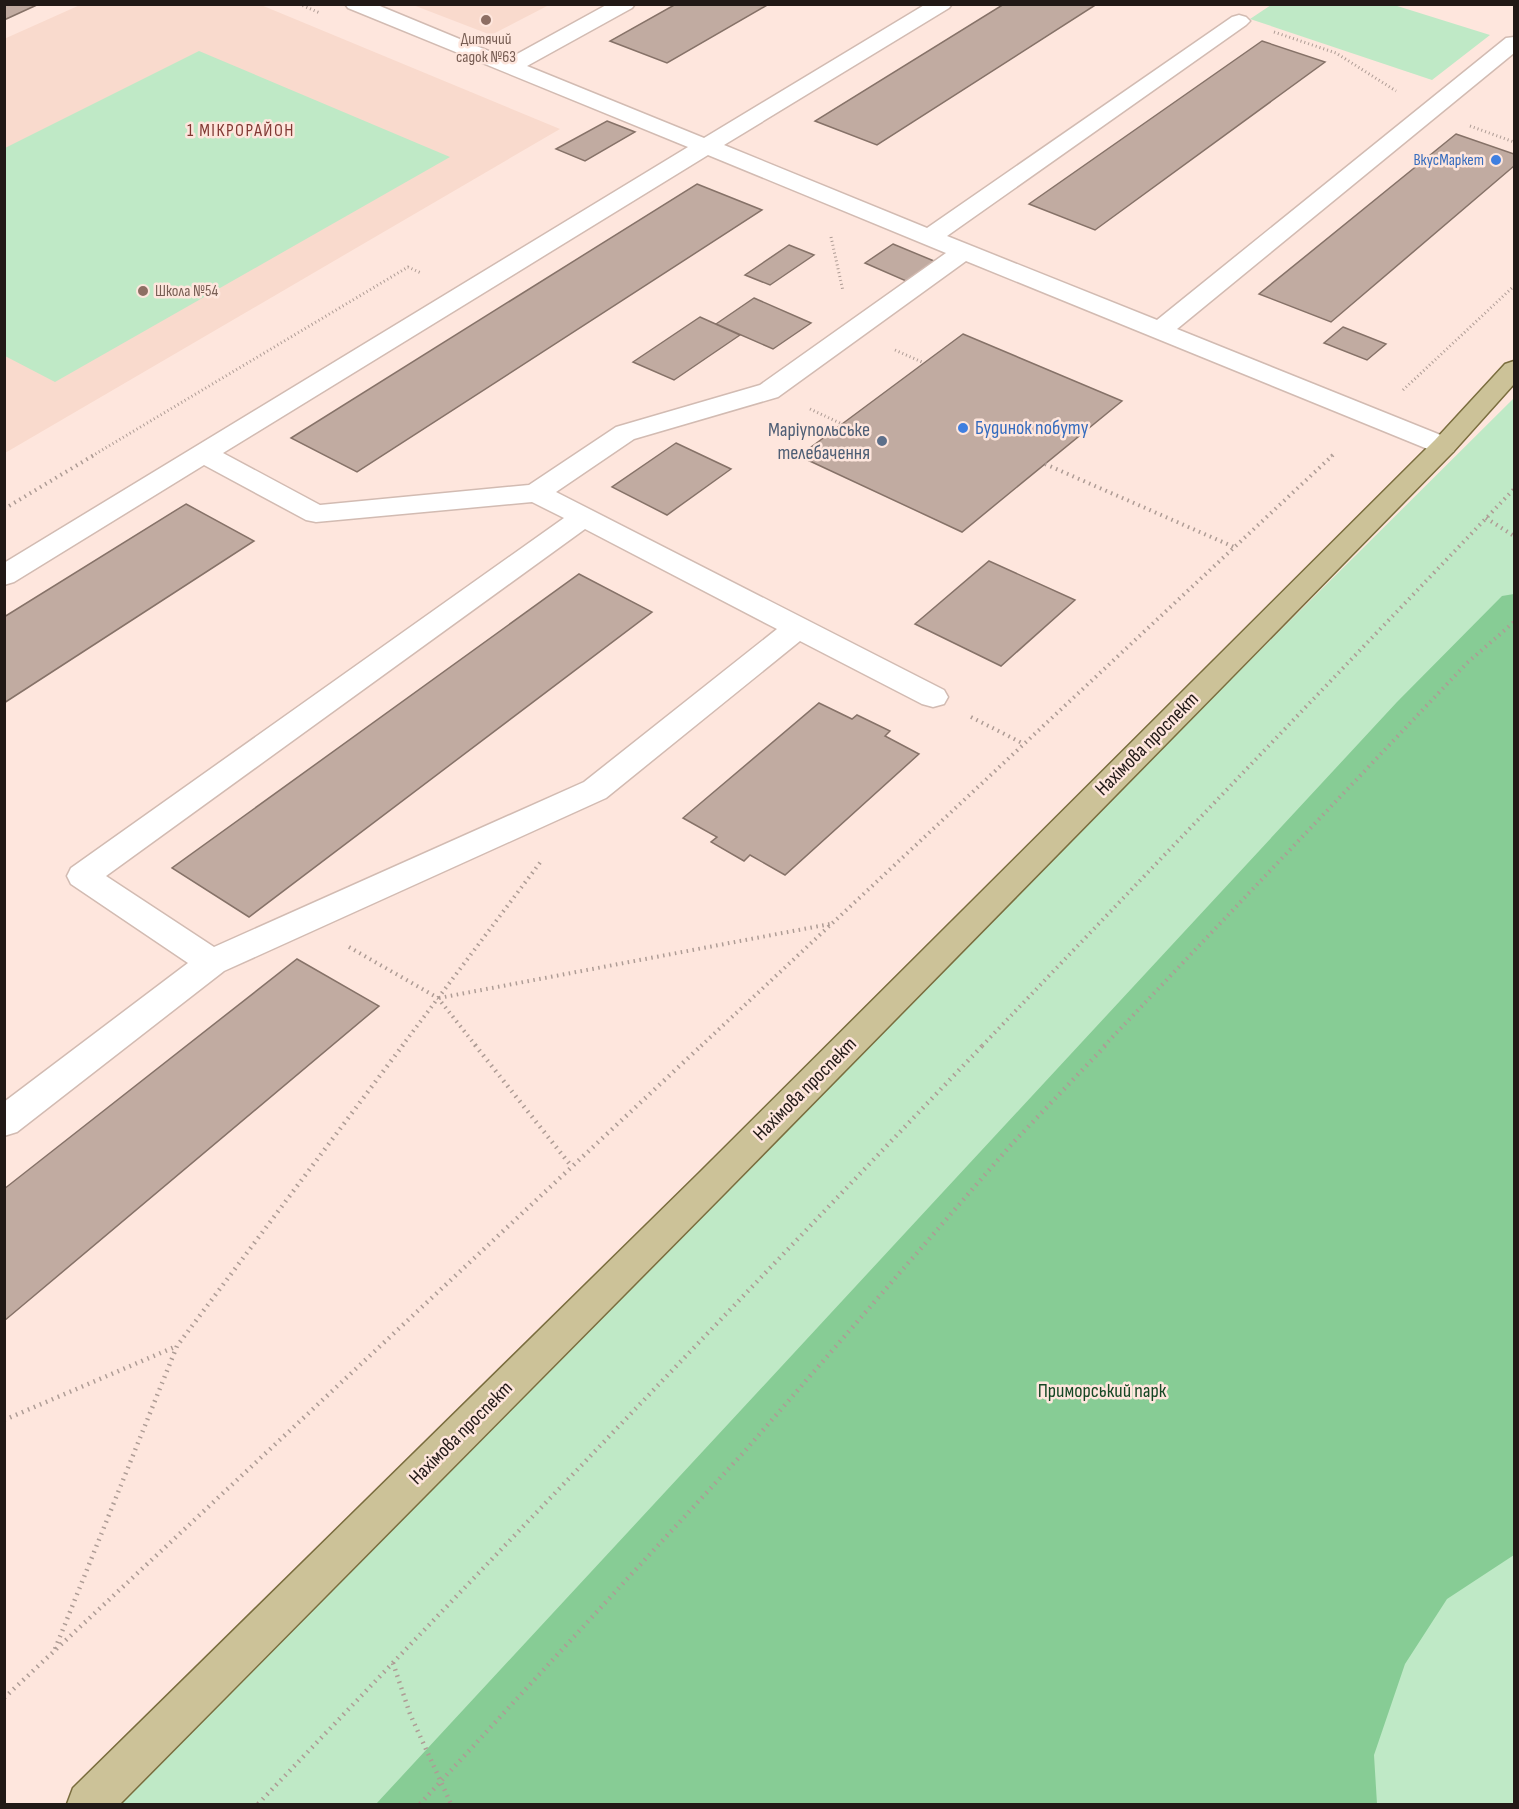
<svg xmlns="http://www.w3.org/2000/svg" width="1519" height="1809" viewBox="0 0 1519 1809" font-family="'Sofia Sans Condensed',sans-serif">
	<style>
		.built { fill: #f9dacd }
		.green { fill: #bfe9c6 }
		.forest { fill: #87cc95 }
		.building { fill: #c1aba1; stroke: #867268; stroke-width: 1.5 }
		.lines { fill: none; stroke-linecap: round; stroke-linejoin: round }
		.minor-casing { stroke: #d2bbb2; stroke-width: 3 }
		.major-casing { stroke: #7a6d3e; stroke-width: 3 }
		.path-far2 { stroke: #ae9c95; stroke-width: 3; stroke-dasharray: 1 3; stroke-linecap: butt }
		.path-far1 { stroke: #ae9c95; stroke-width: 4; stroke-dasharray: 1.5 4.5; stroke-linecap: butt }
		.path { stroke: #ae9c95; stroke-width: 4.5; stroke-dasharray: 1.5 5; stroke-linecap: butt }
		.minor { fill: #fff; fill-rule: evenodd }
		.major { fill: #ccc298; fill-rule: evenodd }
		.education-dot { fill: #8d6e63; stroke: #fee6dd; stroke-width: 2 }
		.shop-dot { fill: #3f7fe0; stroke: #fee6dd; stroke-width: 2 }
		.service-dot { fill: #5c6f8a; stroke: #fee6dd; stroke-width: 2 }
		.labels { text-anchor: middle; dominant-baseline: central; stroke-width: 5; stroke-linejoin: round; paint-order: stroke }
		.far-education-label { font-size: 16px; fill: #785e54; stroke: #fee6dd }
		.far-shop-label { font-size: 16px; fill: #366cbe; stroke: #fee6dd; text-anchor: end }
		.far-neighbourhood-label { font-size: 18px; letter-spacing: 1.5px; fill: #813933; stroke: #fee6dd }
		.shop-label { font-size: 20px; fill: #366cbe; stroke: #fee6dd; text-anchor: start }
		.service-label { font-size: 20px; fill: #4e5e75; stroke: #fee6dd; text-anchor: end }
		.street-label { font-size: 20px; fill: #211916; stroke: #fee6dd }
		.park-label { font-size: 20px; fill: #154724; stroke: #fee6dd }
	</style>
	<rect width="100%" height="100%" fill="#fee6dd"/>
	<!-- built -->
	<path class="built" d="M80,5H261L560,129L5,453L4,39Z
		M413,5L549,4V5L491,35Z"/>
	<!-- green -->
	<path class="green" d="M1271,5H1394L1490,35L1432,80L1250,19Z
		M199,51L450,157L55,382L5,356V148Z
		M1514,398V1804H99Z"/>
	<!-- forest -->
	<path class="forest" d="M1514,594V1555L1447,1599L1405,1664L1374,1755L1377,1804H376L1397,702L1502,596Z"/>
	<!-- building -->
	<path class="building" d="M4,4H39L4,20Z
		M676,4H769L667,63L610,41Z
		M1004,4H1097L877,145L815,121Z
		M1262,41L1325,62L1095,230L1029,204Z
		M607,121L635,132L585,161L556,149Z
		M1456,134L1514,154V166L1331,322L1259,294Z
		M697,184L762,210L357,472L291,438Z
		M893,244L934,261L906,281L865,263Z
		M789,245L814,255L770,285L745,275Z
		M754,298L811,323L773,349L716,324Z
		M700,317L740,335L674,380L633,362Z
		M1343,327L1386,344L1367,360L1324,343Z
		M963,334L1122,401L962,532L799,456Z
		M676,443L731,469L667,515L612,487Z
		M186,504L254,541L4,703V617Z
		M989,561L1075,600L1001,666L915,624Z
		M579,574L652,612L249,917L172,868Z
		M819,703L852,719L857,715L890,731L885,736L919,754L785,875L750,855L744,861L711,842L717,837L683,818Z
		M297,959L379,1006L4,1321V1189Z"/>
	<g class="lines">
		<!-- minor casing -->
		<g class="minor-casing">
			<path id="minor" d="M345,4H375L508,59L608,4H635L632,8L527,66L704,138L926,4H952L949,8L724,145L927,228L1232,17L1239,15L1246,17L1250,21L1246,25L947,236L1157,320L1506,38L1514,37V53L1177,329L1453,440L1457,446L1453,452L1444,454L1435,452L966,261L778,397L634,439L556,492L944,690L948,697L944,704L933,707L922,704L800,641L606,798L224,971L17,1132L4,1136V1102L188,963L71,884L67,876L71,868L564,518L532,502L316,522L306,520L204,465L14,582L4,585V563L688,147L348,8ZM708,155L946,253L760,385L616,427L529,485L320,505L223,453ZM585,529L777,629L584,782L214,947L106,876Z"/>
		</g>
		<!-- major casing -->
		<g class="major-casing">
			<path id="major" d="M1514,361V384L1453,452L725,1193L120,1804H67L73,1788L699,1173L1435,440L1505,364Z"/>
		</g>
		<!-- path-far2 -->
		<path class="path-far2" d="M299,4L320,13
			M1274,32L1336,53L1396,91
			M1470,126L1514,142
			M831,237L843,291
			M895,350L924,363
			M1403,390L1514,286
			M810,409L842,424
			M92,456L408,267L421,273
			M1331,456L1334,454"/>
		<!-- path-far1 -->
		<path class="path-far1" d="M1045,464L1234,547
			M4,509L94,455
			M1486,518L1514,536
			M971,717L1024,744
			M349,947L438,998L476,1046
			M439,998L830,924
			M402,1046L542,860
			M701,1046L1333,455
			M982,1046L1514,489
			M1104,1046L1467,663L1514,622"/>
		<!-- path -->
		<path class="path" d="M475,1045L572,1167
			M4,1420L177,1346
			M55,1649L177,1346L403,1045
			M393,1663L410,1714L451,1804
			M4,1698L702,1045
			M258,1804L983,1045
			M420,1804L744,1452L1010,1146L1106,1045"/>
		<!-- minor -->
		<use href="#minor" class="minor"/>
		<!-- major -->
		<use href="#major" class="major"/>
	</g>
	<!-- markers -->
	<g class="education-dot">
		<circle cx="486" cy="20" r="6"/>
		<circle cx="143" cy="291" r="6"/>
	</g>
	<g class="shop-dot">
		<circle cx="1496" cy="160" r="6"/>
		<circle cx="963" cy="428" r="6"/>
	</g>
	<circle class="service-dot" cx="882" cy="441" r="6"/>
	<g class="labels">
		<!-- far-education labels -->
		<g class="far-education-label">
			<text x="486" y="39">Дитячий<tspan x="486" dy="18">садок №63</tspan></text>
			<text x="155" y="291" text-anchor="start">Школа №54</text>
		</g>
		<!-- far-shop labels -->
		<g class="far-shop-label">
			<text x="1484" y="160">ВкусМаркет</text>
		</g>
		<!-- far-neighbourhood labels -->
		<g class="far-neighbourhood-label">
			<text x="241" y="130">1 МІКРОРАЙОН</text>
		</g>
		<!-- shop labels -->
		<g class="shop-label">
			<text x="975" y="428">Будинок побуту</text>
		</g>
		<!-- service labels -->
		<g class="service-label">
			<text x="870" y="430">Маріупольське<tspan x="870" dy="23">телебачення</tspan></text>
		</g>
		<!-- street labels -->
		<g class="street-label">
			<text transform="translate(1147 744) rotate(-45)">Нахімова проспект</text>
			<text transform="translate(805 1089) rotate(-45)">Нахімова проспект</text>
			<text transform="translate(461 1433) rotate(-45)">Нахімова проспект</text>
		</g>
		<!-- park labels -->
		<g class="park-label">
			<text x="1102" y="1391">Приморський парк</text>
		</g>
	</g>
	<!-- border -->
	<rect width="1519" height="1809" fill="none" stroke="#211916" stroke-width="12"/>
</svg>
